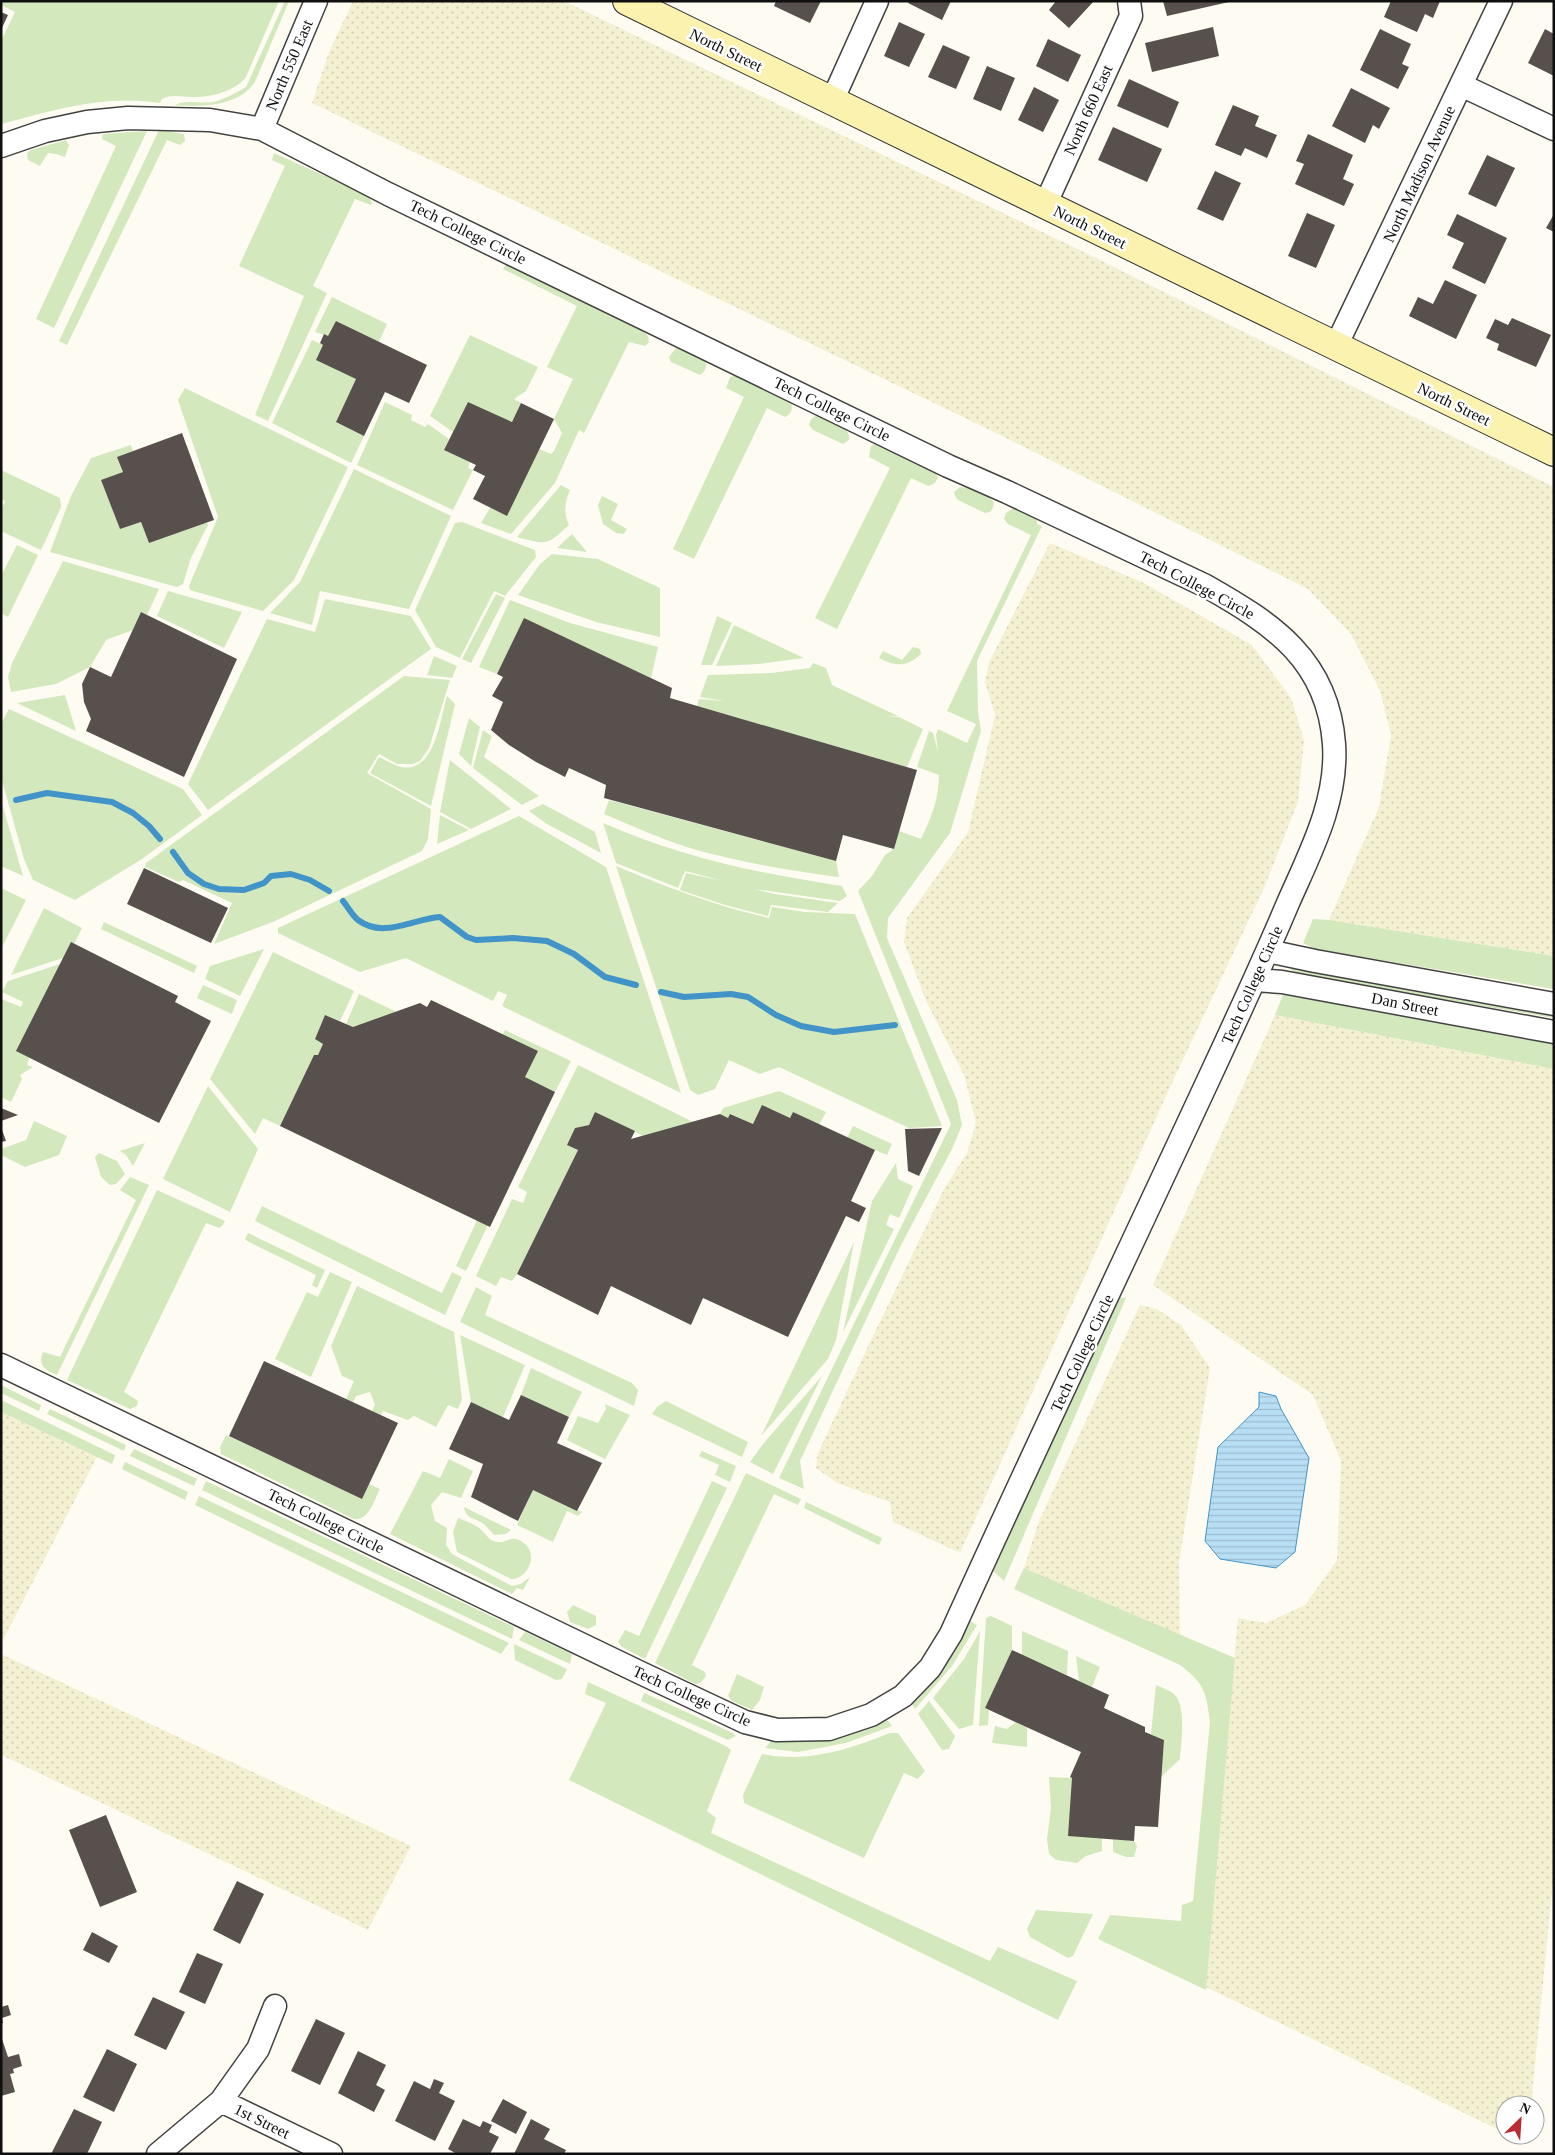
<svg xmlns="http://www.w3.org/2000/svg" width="1555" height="2155" viewBox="0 0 1555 2155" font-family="'Times New Roman',serif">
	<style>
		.farmland { fill: url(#farmland-dots) }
		.grass { fill: #d3e8bc }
		.water { fill: url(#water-rules); stroke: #4294c8 }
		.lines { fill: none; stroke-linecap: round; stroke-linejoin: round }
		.stream { stroke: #4294c8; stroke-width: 6 }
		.building { fill: #57504c }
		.minor-casing { stroke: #424242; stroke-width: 25 }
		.secondary-casing { stroke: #313131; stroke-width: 30 }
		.minor { stroke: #fff; stroke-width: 22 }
		.secondary { stroke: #fbf2b0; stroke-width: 28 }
		.labels { text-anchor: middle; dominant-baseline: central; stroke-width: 5; stroke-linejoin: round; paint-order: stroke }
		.street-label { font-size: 16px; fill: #0f0f0f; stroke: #fff }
	</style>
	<defs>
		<pattern id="farmland-dots" width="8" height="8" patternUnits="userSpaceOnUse" patternTransform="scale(1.25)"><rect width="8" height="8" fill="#f4f1d2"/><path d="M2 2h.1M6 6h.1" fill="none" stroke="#d0cdb3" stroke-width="1.8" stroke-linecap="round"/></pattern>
		<pattern id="water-rules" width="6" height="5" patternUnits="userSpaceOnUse" patternTransform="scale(1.25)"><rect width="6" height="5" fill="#b8def4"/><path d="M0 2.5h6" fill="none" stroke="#9dbdd0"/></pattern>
	</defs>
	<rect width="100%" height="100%" fill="#fefcf2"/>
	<!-- farmland -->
	<path class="farmland" d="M353,1H564L1086,253L1554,487V956L1329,920L1379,807L1391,735L1380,691L1351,634L1308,589L998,434L312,103L329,52Z
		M1050,543L1144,583L1252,645L1291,698L1304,740L1298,802L1264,888L1171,1085L960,1553L893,1522L890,1502L837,1483L816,1468L818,1453L873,1336L944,1189L967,1153L976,1122L964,1075L926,1001L904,942L907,918L968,832L995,715L985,682L990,660Z
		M1275,1015L1554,1069V1871L1531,2105H1505V2133L1206,1987L1238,1618L1266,1623L1305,1605L1337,1560L1341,1461L1313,1395L1153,1285Z
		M1140,1305L1157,1309L1181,1325L1210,1368L1179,1563L1180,1635L1024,1568L1039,1521Z
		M1,1412L97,1457L1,1644Z
		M1,1654L411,1846L368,1930L1,1755Z"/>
	<!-- grass -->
	<path class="grass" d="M1,1H279L246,77C234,92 211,97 193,97C181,97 173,94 162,99L160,103C107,94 53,110 1,124V41L15,12L1,5Z
		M285,1H289L255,82C238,107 201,107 175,105C185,99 201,104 213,102C225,99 236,93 246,87Z
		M159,130L184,134L185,141L180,145L167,140L67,345L59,341Z
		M147,131L54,328L36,319L116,146L102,139L103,134Z
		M66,140L69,145L65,157L56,154L48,153L40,166L28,160L27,153L31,150Z
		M274,153L369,196L372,203L371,205L355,199L313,286L327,293L268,421L255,415L304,296L239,266L285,166L272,160Z
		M511,263L641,329L648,336L649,342L645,346L629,342L584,433L579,430L555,483L511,534L481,523L490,508L507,515L539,449L551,454L554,451L562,433L554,419L573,379L547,367L577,306L503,269L506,264Z
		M332,297L387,324L379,342L336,321L328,336L315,332Z
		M470,335L538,367L526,391L514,399L521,403L512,422L468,402L453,432L430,416Z
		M312,340L323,345L356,379L336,422L364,436L351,463L272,423Z
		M676,348H682L705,360C707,367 706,371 700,375L671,362L669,357Z
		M738,375L791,402C793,409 792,413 785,417L767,408L694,559L673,549L744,397L726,388L730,377Z
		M185,388L348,467L294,580L263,611L190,590L189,586L218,517L178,400Z
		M385,402L412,415L411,420L425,427L428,424L449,439L444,450L470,462L468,468L473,470L453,510L357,465Z
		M817,415C829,418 851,425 849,440L843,444L813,430L809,425L811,419Z
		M876,443L936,472L938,478L934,484L928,486L911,478L837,629L815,618L890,468L869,457L871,446Z
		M131,445L133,451L118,457L123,472L102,480L120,529L141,522L149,543L207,522L208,525L191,558L183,584L177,587L50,552L71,496L91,458Z
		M354,469L451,516L409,609L320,591L312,625L270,613L300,582Z
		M1,470L60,498L61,507L41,550L1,531V510L5,501L1,499Z
		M561,485L570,490C565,502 563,513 569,525C546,546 548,545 517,537Z
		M960,487C972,488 985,493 994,502L993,508L990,512L985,513L958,500L955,496L954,492Z
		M602,496L618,504L611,520L627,529L624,534L616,533L603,524L598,505Z
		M1014,508L1037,519V524L1042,526L977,661L978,712L981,731L950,833L888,918L887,938L957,1100L962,1125L952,1149L900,1247L800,1461L804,1489L779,1478L951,1124L858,891L872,876L885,855L894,849L899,831L921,839C931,818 939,799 939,775L917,767L929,731L933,733L938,752L936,735L938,729L967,743L976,724L947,711L1031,535L1008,524L1004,519L1006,513Z
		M462,522L535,550L536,557L505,596L494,591L460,658L436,647L415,610L455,523Z
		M572,534L587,552L557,548Z
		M17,545L38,555L8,617L1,613V576Z
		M552,554L598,559L660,588V637L596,622L518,595L540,564Z
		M63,561L159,589L147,615L141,612L133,630L106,640L90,667L56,684L11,692L8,677L12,663Z
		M168,591L242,612L224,648L157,616Z
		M496,594L505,598L471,663L462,659Z
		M325,599L411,616L431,649L208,810L188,784L267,619L315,632Z
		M510,600L570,623L658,647L651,678L524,619L497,674L479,667Z
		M717,616L732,623L712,665H701Z
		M734,625L804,658L759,664L716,666Z
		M913,647L920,649L921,654C907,667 896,667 879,658L883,651L902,660Z
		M434,656L457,666L452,678L427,675Z
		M813,663L826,668L832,685L898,716H887L899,717L923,729L907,767L697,706L699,699L724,701L700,697L708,675L771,673L810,668Z
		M404,676L450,680L429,748L420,761L413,764H397L379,754L367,773L431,809L428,839L422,851L275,921L214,944L232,903L183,880L179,882L145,867L146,863Z
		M65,695L76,731L17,703Z
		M447,696L455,704L431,806L370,773L379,757C386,760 393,765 401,767C435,774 440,719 447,696Z
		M9,709L183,789L202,815L142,859L75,900L33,880L24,859L1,777V724Z
		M469,718L480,727L471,766L459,754Z
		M483,730L492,736L484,757L539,796L522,805L473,768Z
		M450,760L511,809L471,829L440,812Z
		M1,800L23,876L1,866Z
		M609,800L836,861L839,877C792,871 746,863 700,851C667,842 635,827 604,814Z
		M543,804L595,832L601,853L547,824L529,811Z
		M440,815L469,830L437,844Z
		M519,816L606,867L681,1093L502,1006L507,995L498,991L493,1001L406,958L360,972L278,933V928Z
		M603,823C683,858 757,873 842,886L847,896L840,901L754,889L775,894L838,903L828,912L771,905L768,916L725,905L680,890L686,873L723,881L685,871L678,888L616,863Z
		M616,866C666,887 716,906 769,918L772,907L805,912L855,914L942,1126L909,1128L779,1067L760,1074L729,1060L715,1089L698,1095L690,1090Z
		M1,888L26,900L1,949Z
		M44,908L82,928L74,944L71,943L63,958L11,975Z
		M1313,919L1329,920L1554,956V989L1315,949L1303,943Z
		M104,922L197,966L194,973L101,929Z
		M264,949L240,996L205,979L210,966Z
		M273,952L354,991L340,1021L325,1015L315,1039L323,1044L318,1055H314L280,1126L263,1118L255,1134L210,1079Z
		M60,964L27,1065L33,1067L20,1075L22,1079L11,1102L1,1097V999L21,1007L23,1002L2,992L8,981Z
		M1293,966L1554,1010V1018L1293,974L1291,969Z
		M203,985L237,1000L232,1014L197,998Z
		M359,994L397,1012L353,1027L346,1024Z
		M1283,995L1554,1040V1069L1275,1015Z
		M505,1030L571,1061L555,1092L525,1077L503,1034Z
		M578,1065L693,1122L643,1136L595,1112L589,1125L575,1128L567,1145L578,1150L517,1274L512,1281L501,1277L496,1286L476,1276L512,1199L523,1203L527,1192L518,1187Z
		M208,1086L258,1149L230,1212L163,1179Z
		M779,1091L826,1112L819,1125L793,1112L790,1118L753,1124L731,1114L728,1118L720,1114L723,1108Z
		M34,1121L67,1136L59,1155L25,1167L1,1155V1149L26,1140Z
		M853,1126L892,1144L887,1155L847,1138Z
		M145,1143L133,1166L126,1155L120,1151Z
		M99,1153L117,1161L125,1174L116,1184L110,1185L101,1177L95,1157Z
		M896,1163L898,1179L913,1186L899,1218L890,1214L886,1225L894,1229L843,1332L872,1201Z
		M130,1177L149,1185L57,1375C46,1371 37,1365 43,1352L60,1357L136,1200L120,1190Z
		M157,1190L225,1221L222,1226L219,1228L206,1223L124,1392L138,1401L137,1406L130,1409L67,1380Z
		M262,1206L442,1293L452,1272L462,1277L445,1315L255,1221Z
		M477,1220L488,1225L466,1271L456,1266Z
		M248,1233L325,1270L317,1288L312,1285L316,1275L247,1241L245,1239Z
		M854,1242L836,1340L828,1359L761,1436Z
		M330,1272L352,1282L311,1377L275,1359L307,1292L318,1297Z
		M357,1286L454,1332L462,1399L458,1409L448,1405L436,1427L414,1416L408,1420L383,1411L381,1415L372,1411L375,1405L370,1392L356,1396L353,1402L346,1399L354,1381L342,1376L331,1346Z
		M476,1287L492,1296L485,1315L632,1383L638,1390L634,1406L460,1322Z
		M1115,1297L1126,1298L1004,1581L989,1567Z
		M460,1335L525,1365L503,1417L471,1402Z
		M531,1368L582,1392L569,1417L521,1395Z
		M822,1376L773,1474L750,1462L763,1444Z
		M1,1385L41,1405L39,1411L1,1393Z
		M1,1400L115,1455L112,1464L1,1412Z
		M666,1401L748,1442L742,1457L652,1414L657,1407Z
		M605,1404L630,1415L605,1459L567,1440L578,1416L598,1423L606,1409Z
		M50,1409L126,1445L124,1451L47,1414Z
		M226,1435L362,1498L369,1484L380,1489C374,1500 369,1521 354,1519L221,1454L220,1447Z
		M134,1449L197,1479L194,1486L130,1456Z
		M702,1451L736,1466L730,1482L715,1475L719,1465L699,1456Z
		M449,1459L473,1471L461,1498L442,1492L431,1505L435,1521L447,1528L446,1545L452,1554L512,1586L521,1584L530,1577L523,1590L517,1588L512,1594L390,1534L423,1471L440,1478Z
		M125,1462L188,1492L185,1500L122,1469Z
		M746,1473L801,1499L798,1505L774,1494L692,1665L705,1672L706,1676L700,1683L695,1684L655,1663Z
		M206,1481L514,1627L512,1639L202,1490Z
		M712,1481L727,1488L645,1659L622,1647L618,1642L625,1630L639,1636Z
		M533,1490L582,1512L578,1516L567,1511L553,1542L517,1525Z
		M199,1496L509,1643L501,1654L195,1505Z
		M806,1502L882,1538L879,1545L804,1508Z
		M464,1507L511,1530L506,1534L494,1535C490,1531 486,1525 482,1523C473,1517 466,1519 464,1507Z
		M458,1518C464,1521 473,1523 479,1528C484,1531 487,1538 493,1541C506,1546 512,1531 526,1545C538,1557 527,1579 511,1579L457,1552L453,1532Z
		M1024,1568L1235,1658L1206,1990L1098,1939L1110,1915L1181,1921L1182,1905L1193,1901L1210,1722C1206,1692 1205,1684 1180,1665L1014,1589Z
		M573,1605L596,1616V1625L588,1629L570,1622L567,1612Z
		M991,1616L1012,1626V1650L985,1708L989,1710L988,1725L979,1726L986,1618Z
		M970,1621L977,1625L952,1666L915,1709L911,1702L948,1660Z
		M980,1631L973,1725L959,1729L933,1698L964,1659Z
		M1022,1631L1068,1651L1067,1675L1022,1655Z
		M525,1632L572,1654L570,1664L519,1640Z
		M514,1644L567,1669L562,1679L556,1680L515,1660Z
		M1076,1656L1100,1667L1092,1687L1079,1681Z
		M737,1674L764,1687L760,1700L752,1710L732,1701L728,1696Z
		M588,1682L726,1746L731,1750L707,1811L716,1818L711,1833L990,1961L998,1947L1077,1981L1058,2020L569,1780L606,1703L585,1694Z
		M1156,1685C1162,1688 1169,1690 1174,1694C1187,1706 1181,1743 1180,1759L1161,1777L1164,1740L1151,1734Z
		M644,1693L733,1733L736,1736L728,1740L641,1701Z
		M929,1701L955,1736L949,1749L942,1750L918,1714Z
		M887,1720L892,1726L846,1743L798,1752L765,1748L771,1741H815L859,1731Z
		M1016,1722L1027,1727V1747L992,1743L995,1726L1007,1729Z
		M890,1733H898L925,1771L918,1779L904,1773L864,1858L744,1803L743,1795L762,1754C807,1763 848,1750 890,1733Z
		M1049,1777L1072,1778L1102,1838V1851L1086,1856L1077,1863L1056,1860L1049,1854L1047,1839L1051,1808Z
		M1113,1839L1134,1841L1137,1846L1134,1857H1126L1113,1852Z
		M1036,1910L1093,1914L1073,1956L1068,1958L1030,1937L1027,1929Z"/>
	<!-- water -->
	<path class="water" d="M1259,1392L1276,1396L1281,1409L1309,1458L1295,1552L1276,1568L1220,1559L1205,1541L1218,1447L1259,1407Z"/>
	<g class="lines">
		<!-- stream -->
		<path class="stream" d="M16,800L47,793L112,802L133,813L149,826L160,839
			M173,852L188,873L204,884L219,889L244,890L264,883L271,876L291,874L310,880L329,891
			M343,901C348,907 352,915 358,920C383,939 412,919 440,917L467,937L476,940L513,938L547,941L574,954L605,977L636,985
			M661,992L684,997L731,994L748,997L776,1015L801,1026L834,1032L895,1025"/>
	</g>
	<!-- building -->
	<path class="building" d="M776,1H821L810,23L774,6Z
		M909,1H951L942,20L908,3Z
		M1056,1H1094L1069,28L1049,10Z
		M1163,1H1229V2L1167,16Z
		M1391,1H1440L1433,18L1425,14L1417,32L1384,17Z
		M1,12L8,15L1,30Z
		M899,22L925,34L909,67L884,56Z
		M1213,27L1219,56L1152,72L1145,43Z
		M1380,29L1411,44L1402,64L1409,67L1398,89L1360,70Z
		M1545,29L1554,34V76L1528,63Z
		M1048,39L1081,55L1068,82L1036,66Z
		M943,45L970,57L956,89L928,77Z
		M987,66L1015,78L1001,111L973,99Z
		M1129,79L1179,102L1168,128L1117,106Z
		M1034,87L1059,100L1043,132L1018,120Z
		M1351,88L1390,108L1379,129L1373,125L1365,143L1332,126Z
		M1233,105L1259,116L1255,126L1277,135L1267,158L1245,148L1241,156L1215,145Z
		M1113,127L1162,149L1147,182L1098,160Z
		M1308,134L1353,155L1343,179L1354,184L1344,206L1295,184L1304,164L1296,161Z
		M1487,155L1515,168L1496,207L1468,194Z
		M1215,171L1241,183L1223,221L1197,209Z
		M1307,213L1335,225L1316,268L1288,256Z
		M1457,214L1507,238L1485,284L1452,268L1464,243L1447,235Z
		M1554,214V232L1546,228Z
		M1445,280L1477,295L1456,339L1409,316L1418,297L1433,304Z
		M1512,318L1551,335L1536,367L1497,350L1499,344L1486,338L1495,319L1508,325Z
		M336,321L427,365L409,403L385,392L364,436L336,422L356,379L316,360L323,345L320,343L324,334L328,336Z
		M468,402L512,422L521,403L554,419L507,516L473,499L485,476L473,470L476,465L444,450Z
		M182,433L214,520L149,543L141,522L120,529L101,480L123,472L117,457Z
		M141,612L237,659L184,777L86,731L91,719L84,702L82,684L90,667L111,677Z
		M524,618L672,688L670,698L917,770L894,849L843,835L836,861L604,798L606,785L569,768L565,777L536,762L509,745L491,730L503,702L492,696L503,677L497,674Z
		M144,868L228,908L211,943L127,904Z
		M71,942L178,996L175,1002L211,1021L159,1123L16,1051Z
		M431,1000L538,1051L525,1077L555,1092L490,1227L280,1126L314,1055H318L323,1044L315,1039L325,1015L353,1027L420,1003L427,1007Z
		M762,1105L790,1118L793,1112L875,1150L851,1201L866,1208L859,1222L846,1216L788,1337L703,1298L691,1325L611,1286L598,1315L517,1274L578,1150L567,1145L575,1128L589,1125L595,1112L635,1131L631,1139L720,1114L728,1118L730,1114L753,1124Z
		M1,1108L18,1115L1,1121Z
		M1,1127L6,1141L1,1142Z
		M942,1128L919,1176L908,1171L905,1129Z
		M264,1361L398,1423L362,1499L229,1436Z
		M521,1395L569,1417L557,1443L602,1463L577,1511L533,1490L518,1521L471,1497L483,1464L449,1449L471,1402L509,1420Z
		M1012,1650L1109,1695L1104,1708L1145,1727V1732L1164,1740L1158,1827L1135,1826L1134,1841L1068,1836L1072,1778L1070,1777L1081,1752L985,1708Z
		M106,1815L137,1892L100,1907L69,1830Z
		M237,1881L264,1894L240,1944L213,1930Z
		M92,1932L118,1946L109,1963L83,1950Z
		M197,1953L223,1964L205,2004L179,1992Z
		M153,1997L185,2012L166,2050L134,2035Z
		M8,2005L11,2015L2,2018L3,2023H1V2007Z
		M316,2019L345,2033L320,2085L291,2071Z
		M1,2036L8,2057L19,2054L22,2066L13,2069L14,2073L10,2074L15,2092L1,2096Z
		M107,2049L137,2064L114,2112L83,2097Z
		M358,2051L386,2065L376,2085L385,2090L374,2112L338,2093Z
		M434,2079L444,2083L439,2093L455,2101L435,2141L395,2121L414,2081L430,2089Z
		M503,2099L527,2112L516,2134L491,2121Z
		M74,2109L102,2122L87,2154H51Z
		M463,2119L480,2127L483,2121L492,2125L489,2132L499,2137L490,2154H457L448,2149Z
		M531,2119L550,2129L544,2139L566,2150L564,2154H514Z"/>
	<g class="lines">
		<!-- minor casing -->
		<g class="minor-casing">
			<path id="minor" d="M1461,85L1554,129
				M832,101L877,1
				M262,129L316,1
				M1,146L45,131L87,122L128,118L210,120L262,129L388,194L948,466L1007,492L1206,586C1273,624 1328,660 1334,744C1338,801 1310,853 1288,903C1264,960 1238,1016 1212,1072C1125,1259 1036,1446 951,1634L930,1668L903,1696L871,1715L829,1729L777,1730L745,1722L643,1674L1,1365
				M1045,205L1131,16L1129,1
				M1336,346L1501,1
				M1268,951L1315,961L1554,1004
				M1255,980L1282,982L1554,1032
				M221,2101L331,2154
				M158,2154L221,2101L258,2049L275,2006"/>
		</g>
		<!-- secondary casing -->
		<g class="secondary-casing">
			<path id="secondary" d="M627,1L1554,452"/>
		</g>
		<!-- minor -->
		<use href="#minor" class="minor"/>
		<!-- secondary -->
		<use href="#secondary" class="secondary"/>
	</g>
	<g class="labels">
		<!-- street labels -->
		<g class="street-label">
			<text transform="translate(726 50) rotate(26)">North Street</text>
			<text transform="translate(289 65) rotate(-67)">North 550 East</text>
			<text transform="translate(1088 110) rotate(-66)">North 660 East</text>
			<text transform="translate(1419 174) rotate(-65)">North Madison Avenue</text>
			<text transform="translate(1090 227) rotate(26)">North Street</text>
			<text transform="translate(468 232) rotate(26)">Tech College Circle</text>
			<text transform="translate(1454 404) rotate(26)">North Street</text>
			<text transform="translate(832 409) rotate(26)">Tech College Circle</text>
			<text transform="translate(1197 585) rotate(28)">Tech College Circle</text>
			<text transform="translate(1252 985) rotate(-66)">Tech College Circle</text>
			<text transform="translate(1405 1004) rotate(11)">Dan Street</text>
			<text transform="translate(1082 1353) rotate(-65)">Tech College Circle</text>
			<text transform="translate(326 1521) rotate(26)">Tech College Circle</text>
			<text transform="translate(692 1696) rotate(24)">Tech College Circle</text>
			<text transform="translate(262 2121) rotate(26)">1st Street</text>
		</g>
	</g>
	<!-- border -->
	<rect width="1555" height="2155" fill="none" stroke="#0f0f0f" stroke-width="5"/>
	<!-- north arrow -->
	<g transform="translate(1520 2120) rotate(25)"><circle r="24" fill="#ffffff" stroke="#9f9f9f"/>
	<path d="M0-4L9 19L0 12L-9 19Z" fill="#ba2c34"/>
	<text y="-8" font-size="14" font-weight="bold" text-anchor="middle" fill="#0f0f0f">N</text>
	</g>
</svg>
